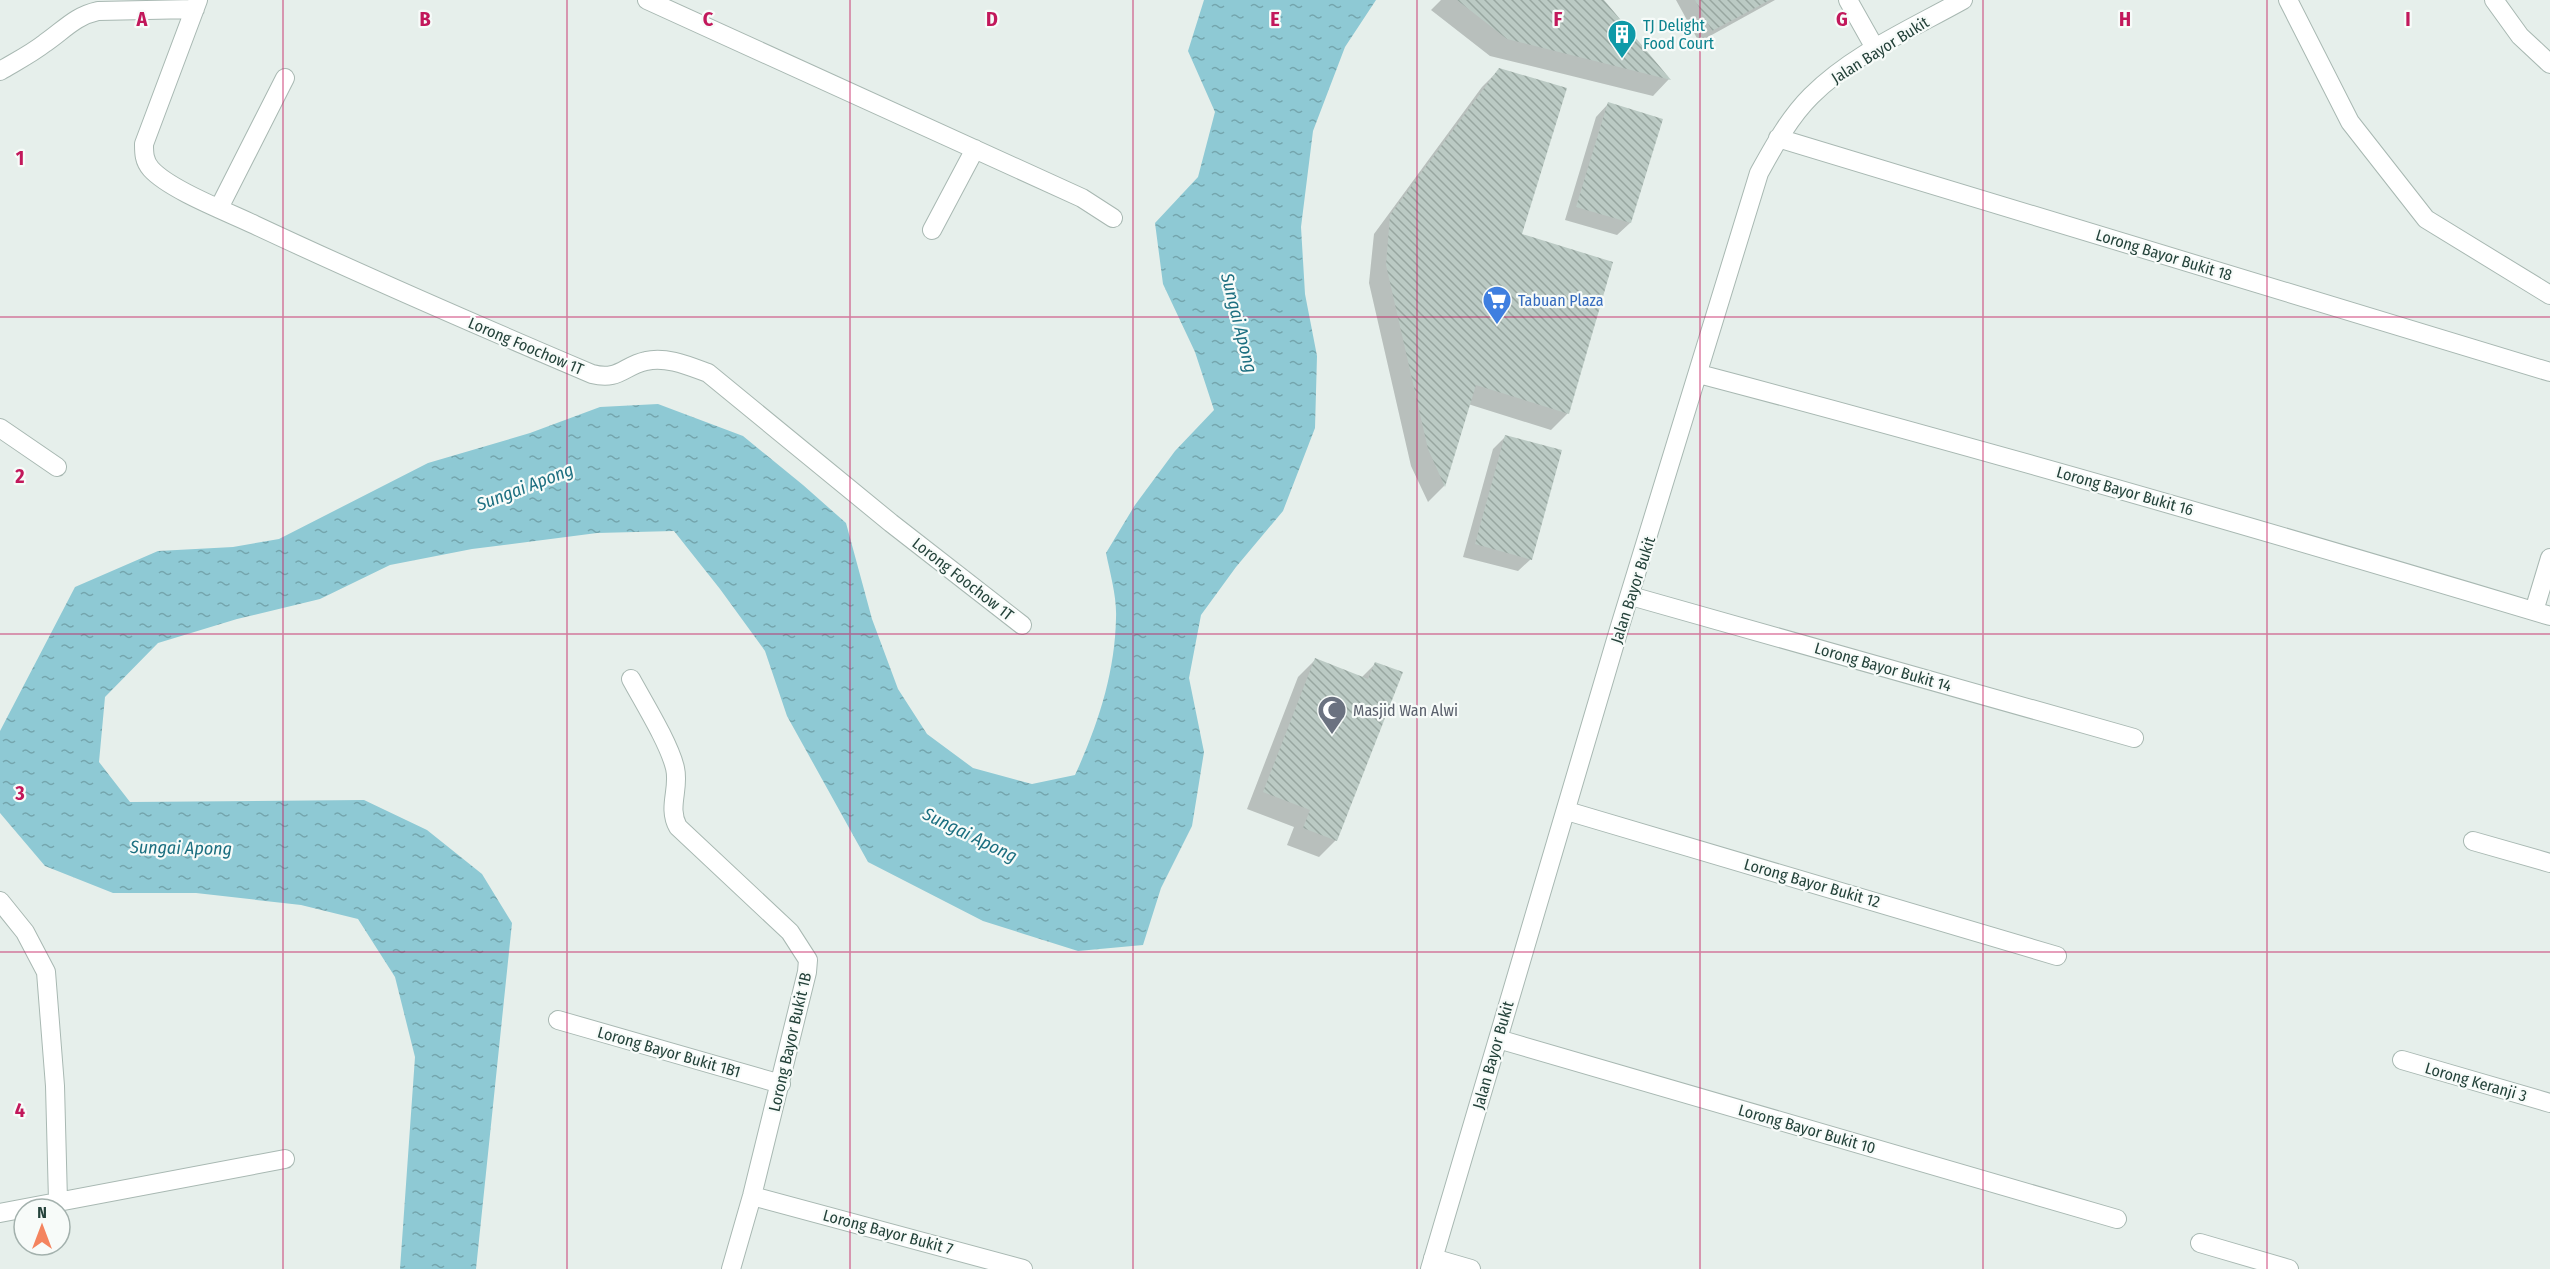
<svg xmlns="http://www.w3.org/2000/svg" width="2550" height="1269" viewBox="0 0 2550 1269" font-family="'Fira Sans Condensed',sans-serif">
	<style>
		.water { fill: url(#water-ripples) }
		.shadow { fill: #0003 }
		.building { fill: url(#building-back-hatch) }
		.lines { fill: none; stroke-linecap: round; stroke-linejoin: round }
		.minor-casing { stroke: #a8b8b2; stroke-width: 20 }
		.minor { stroke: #fff; stroke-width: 18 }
		.grid { fill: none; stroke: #c2185b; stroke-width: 1.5; stroke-opacity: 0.55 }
		.labels { text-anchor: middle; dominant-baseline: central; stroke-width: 4.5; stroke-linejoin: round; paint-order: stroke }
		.culture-label { font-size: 16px; fill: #0d838f; stroke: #f7fbf9; text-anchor: start }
		.street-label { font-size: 16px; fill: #24423a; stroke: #f7fbf9 }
		.shop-label { font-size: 16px; fill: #366cbe; stroke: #f7fbf9; text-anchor: start }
		.worship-label { font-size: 16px; fill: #5b616d; stroke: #f7fbf9; text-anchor: start }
		.water-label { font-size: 18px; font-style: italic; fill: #1c6f80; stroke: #f7fbf9 }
		.grid-label { font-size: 20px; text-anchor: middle; font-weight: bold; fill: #c2185b; stroke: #f7fbf9; stroke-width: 4.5; stroke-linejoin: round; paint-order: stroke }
	</style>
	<defs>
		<pattern id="water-ripples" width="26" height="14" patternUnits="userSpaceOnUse" patternTransform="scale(1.5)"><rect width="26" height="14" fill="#8ec9d4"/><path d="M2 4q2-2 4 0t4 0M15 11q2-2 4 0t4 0" fill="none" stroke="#74a5ad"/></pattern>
		<pattern id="building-back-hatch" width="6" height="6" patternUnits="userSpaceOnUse" patternTransform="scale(1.5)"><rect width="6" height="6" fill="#bbcac4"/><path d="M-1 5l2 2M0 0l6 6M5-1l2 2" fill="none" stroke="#98a6a0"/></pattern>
	</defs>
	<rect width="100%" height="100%" fill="#e6efeb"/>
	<!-- water -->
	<path class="water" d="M1204,0H1376L1345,47L1313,131L1301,227L1305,294L1317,356L1315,428L1283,511L1236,567L1201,615L1189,678L1204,752L1192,826L1161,888L1143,945L1078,951L983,921L868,862L787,716L765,651L720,589L674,531L597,533L472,549L390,565L320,599L237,619L158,643L105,697L99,762L130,802L364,800L427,830L482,874L512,923L476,1269H400L415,1057L395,977L358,919L301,905L196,893H113L45,866L0,813V731L75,587L158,551L233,547L279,539L428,463L530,433L600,407L658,404L743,436L803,485L846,523L872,619L898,689L927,734L973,768L1032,784L1075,775C1098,725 1115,673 1116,618C1117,597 1110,573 1106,553L1135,505L1175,451L1214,410L1195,352L1163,284L1155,223L1198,177L1215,112L1188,51Z"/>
	<!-- shadow -->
	<path class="shadow" d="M1441,0H1602L1669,79L1653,96L1490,56L1431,10Z
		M1676,0H1775L1699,42Z
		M1499,70L1520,235L1568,413L1551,430L1468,404L1444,486L1428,502L1411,466L1369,283L1374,234L1482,87Z
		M1608,104L1661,120L1630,223L1617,235L1565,220L1596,117Z
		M1506,436L1531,559L1518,571L1463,557L1493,449Z
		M1315,660L1361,678L1375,664L1336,840L1319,857L1287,845L1294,827L1247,809L1298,677Z"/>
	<!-- building -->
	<path class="building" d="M1457,0H1604L1671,80L1507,39Z
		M1695,0H1770L1712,31Z
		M1499,68L1567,88L1522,234L1613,262L1569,414L1476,385L1445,487L1428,449L1386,265L1390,215Z
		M1608,102L1663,119L1631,223L1576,207Z
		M1505,435L1562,450L1532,560L1475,544Z
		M1315,658L1368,679L1375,662L1403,672L1337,841L1303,828L1310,810L1263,792Z"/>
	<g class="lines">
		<!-- minor casing -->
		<g class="minor-casing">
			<path id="minor" d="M198,0L144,144C144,153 144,161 151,169C170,190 228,212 255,225C366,277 479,326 592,374C619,381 623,366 646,361C666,356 689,366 708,373L891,523L1022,625
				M647,0L1082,198L1113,218
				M1848,0L1875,48
				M2288,0L2350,122L2426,219L2550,295
				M2494,0L2520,36L2550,64
				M0,71C15,62 31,54 45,43C64,30 75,16 98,11L195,9
				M1778,138L2550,372
				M219,208L285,78
				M932,230L975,149
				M1699,374C1984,449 2267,531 2550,616
				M0,428L57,467
				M1631,596L2134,738
				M2534,611L2550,558
				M631,679C644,703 669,743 675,768C680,789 667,807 678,827L790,932L808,960L807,972L752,1196L731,1269
				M1567,811L2057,956
				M2473,841L2550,863
				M0,901L25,932L46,972L55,1086L58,1201
				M558,1020L781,1084
				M1498,1039L2117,1219
				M2402,1060L2550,1103
				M752,1196L1023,1269
				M0,1213L285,1159
				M2200,1243L2289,1269
				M1433,1258L1471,1269
				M1430,1269L1620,626L1759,173C1774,146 1789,118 1811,96C1853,54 1911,29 1963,0"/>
		</g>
		<!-- minor -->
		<use href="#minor" class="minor"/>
	</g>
	<!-- grid -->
	<path class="grid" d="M283,0V1269M567,0V1269M850,0V1269M1133,0V1269M1417,0V1269M1700,0V1269M1983,0V1269M2267,0V1269M0,317H2550M0,634H2550M0,952H2550"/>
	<!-- icons -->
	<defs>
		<g id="building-pin" transform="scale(1.5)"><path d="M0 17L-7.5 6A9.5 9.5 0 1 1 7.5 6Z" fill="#0f9aa8" stroke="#f7fbf9"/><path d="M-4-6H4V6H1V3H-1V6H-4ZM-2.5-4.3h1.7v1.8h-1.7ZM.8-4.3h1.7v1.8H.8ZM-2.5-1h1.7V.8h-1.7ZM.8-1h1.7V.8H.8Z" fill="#fff"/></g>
		<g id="supermarket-pin" transform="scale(1.5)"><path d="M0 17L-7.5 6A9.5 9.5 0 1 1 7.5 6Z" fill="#3f7fe0" stroke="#f7fbf9"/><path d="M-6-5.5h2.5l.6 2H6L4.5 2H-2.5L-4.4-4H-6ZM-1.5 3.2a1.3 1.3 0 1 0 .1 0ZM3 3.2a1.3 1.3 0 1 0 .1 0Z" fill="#fff"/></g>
		<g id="mosque-pin" transform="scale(1.5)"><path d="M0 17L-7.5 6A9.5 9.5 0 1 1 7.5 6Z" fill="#6b7280" stroke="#f7fbf9"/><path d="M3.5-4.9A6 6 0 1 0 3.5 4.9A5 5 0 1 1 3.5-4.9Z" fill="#fff"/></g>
	</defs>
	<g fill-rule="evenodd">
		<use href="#building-pin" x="1622" y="34"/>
		<use href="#supermarket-pin" x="1497" y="300"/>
		<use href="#mosque-pin" x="1332" y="710"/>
	</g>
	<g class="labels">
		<!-- culture labels -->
		<g class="culture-label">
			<text x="1643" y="25">TJ Delight<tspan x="1643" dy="18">Food Court</tspan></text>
		</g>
		<!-- street labels -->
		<g class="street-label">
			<text transform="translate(1880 50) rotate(-32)">Jalan Bayor Bukit</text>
			<text transform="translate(2164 255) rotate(17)">Lorong Bayor Bukit 18</text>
			<text transform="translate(526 346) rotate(23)">Lorong Foochow 1T</text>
			<text transform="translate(2125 491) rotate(16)">Lorong Bayor Bukit 16</text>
			<text transform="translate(963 579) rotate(38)">Lorong Foochow 1T</text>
			<text transform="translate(1633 590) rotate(-72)">Jalan Bayor Bukit</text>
			<text transform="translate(1883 667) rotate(16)">Lorong Bayor Bukit 14</text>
			<text transform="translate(1812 883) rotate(16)">Lorong Bayor Bukit 12</text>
			<text transform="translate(790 1042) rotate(-77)">Lorong Bayor Bukit 1B</text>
			<text transform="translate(669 1052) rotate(16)">Lorong Bayor Bukit 1B1</text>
			<text transform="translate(1493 1055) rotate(-74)">Jalan Bayor Bukit</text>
			<text transform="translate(2476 1082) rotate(16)">Lorong Keranji 3</text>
			<text transform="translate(1807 1129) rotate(16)">Lorong Bayor Bukit 10</text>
			<text transform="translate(888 1232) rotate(15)">Lorong Bayor Bukit 7</text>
		</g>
		<!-- shop labels -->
		<g class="shop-label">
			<text x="1518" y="300">Tabuan Plaza</text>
		</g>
		<!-- worship labels -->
		<g class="worship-label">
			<text x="1353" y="710">Masjid Wan Alwi</text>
		</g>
		<!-- water labels -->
		<g class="water-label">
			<text transform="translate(1239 323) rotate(76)">Sungai Apong</text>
			<text transform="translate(525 487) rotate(-21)">Sungai Apong</text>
			<text transform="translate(970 835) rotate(26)">Sungai Apong</text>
			<text transform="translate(181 848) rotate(1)">Sungai Apong</text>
		</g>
	</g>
	<g class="grid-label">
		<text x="142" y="26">A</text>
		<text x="425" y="26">B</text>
		<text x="708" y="26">C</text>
		<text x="992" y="26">D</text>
		<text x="1275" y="26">E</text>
		<text x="1558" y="26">F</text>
		<text x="1842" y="26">G</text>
		<text x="2125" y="26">H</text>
		<text x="2408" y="26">I</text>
		<text x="20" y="165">1</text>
		<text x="20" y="483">2</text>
		<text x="20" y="800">3</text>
		<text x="20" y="1117">4</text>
	</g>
	<!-- north arrow -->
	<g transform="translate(42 1227)"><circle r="28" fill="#f7fbf9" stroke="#a3b1ad" stroke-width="1.5"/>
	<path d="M0-4.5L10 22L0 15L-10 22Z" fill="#f4845f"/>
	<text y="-9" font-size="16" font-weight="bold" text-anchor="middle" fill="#24423a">N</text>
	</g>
</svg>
